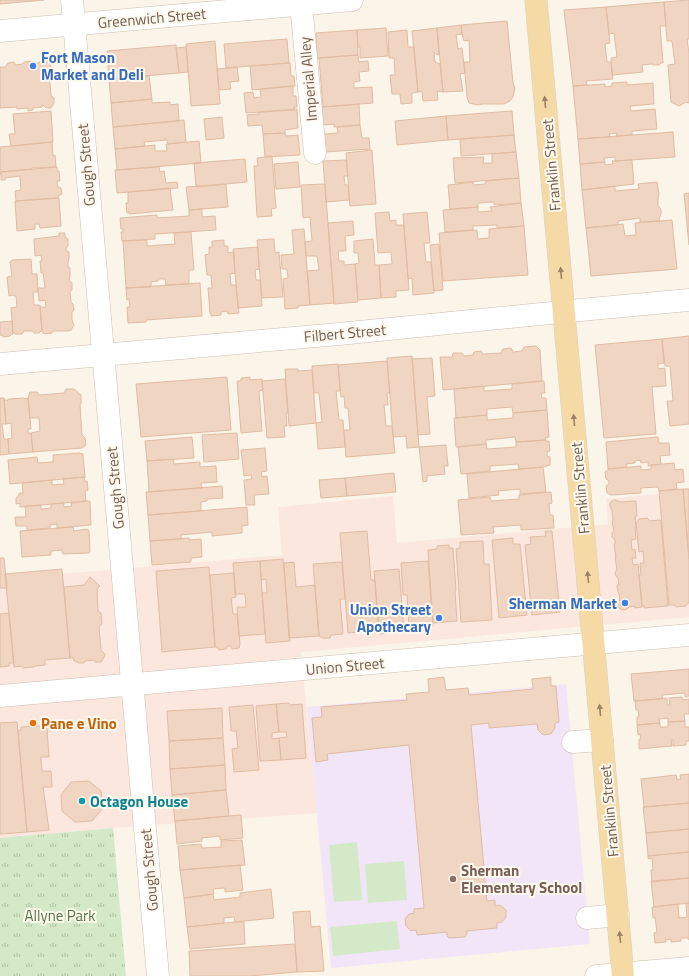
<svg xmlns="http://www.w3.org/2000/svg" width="689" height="976" viewBox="0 0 689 976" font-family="'Titillium Web',sans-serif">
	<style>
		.commercial { fill: #fbe7de }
		.education { fill: #f2e5f8 }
		.grass { fill: url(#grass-tufts) }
		.pitch { fill: #d4e9c8 }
		.building { fill: #efd5c2; stroke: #e1bca3 }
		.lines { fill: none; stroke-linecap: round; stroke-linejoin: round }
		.minor-casing { stroke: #cdbdaf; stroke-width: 23 }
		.major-casing { stroke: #d8d1cd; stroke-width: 23 }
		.minor { stroke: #fff; stroke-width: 22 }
		.major { stroke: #f5daa6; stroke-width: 22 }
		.oneway { fill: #9b8268 }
		.shop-dot { fill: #3f7fe0; stroke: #fef9ef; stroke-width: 1.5 }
		.food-dot { fill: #e8710a; stroke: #fef9ef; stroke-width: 1.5 }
		.culture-dot { fill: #0f9aa8; stroke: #fef9ef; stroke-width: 1.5 }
		.education-dot { fill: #8d6e63; stroke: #fef9ef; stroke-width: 1.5 }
		.labels { text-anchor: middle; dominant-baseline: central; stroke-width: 4; stroke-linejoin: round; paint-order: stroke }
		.street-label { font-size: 15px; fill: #755c4e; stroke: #fef9ef }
		.shop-label { font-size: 15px; font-weight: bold; fill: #366cbe; stroke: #fef9ef; text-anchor: end }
		.food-label { font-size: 15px; font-weight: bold; fill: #c56008; stroke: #fef9ef; text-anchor: start }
		.culture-label { font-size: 15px; font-weight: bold; fill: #0d838f; stroke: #fef9ef; text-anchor: start }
		.education-label { font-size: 15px; font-weight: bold; fill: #785e54; stroke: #fef9ef; text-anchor: start }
		.park-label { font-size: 15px; fill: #547946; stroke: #fef9ef }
	</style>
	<defs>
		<pattern id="grass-tufts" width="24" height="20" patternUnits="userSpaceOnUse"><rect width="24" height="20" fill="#d4e9c8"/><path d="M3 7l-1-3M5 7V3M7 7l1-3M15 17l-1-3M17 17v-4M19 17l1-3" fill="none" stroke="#b1c0a5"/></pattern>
	</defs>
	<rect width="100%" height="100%" fill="#fbf5e9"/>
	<!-- commercial -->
	<path class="commercial" d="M689,491V617L301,652L317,813L113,828L0,838V579L282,555L278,507L393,496L397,543L608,524L606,499Z"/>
	<!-- education -->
	<path class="education" d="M566,684L590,944L331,968L307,707Z"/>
	<!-- grass -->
	<path class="grass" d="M113,828L126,976H0V838Z"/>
	<!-- pitch -->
	<path class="pitch" d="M357,842L362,900L334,902L329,845Z
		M404,861L407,900L368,903L365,864Z
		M397,921L400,949L333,956L330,927Z"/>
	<!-- building -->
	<path class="building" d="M0,0H44L0,4Z
		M689,0V39H687L689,53V103L686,102L679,106L671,102L668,65L675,64L672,41H667L664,2Z
		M664,2L666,26H660L663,63H661L659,65H654L652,64L642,65L643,72L612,75L611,58L617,57L614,33L609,34L606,7Z
		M606,7L610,43L605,44L607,62H611L613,79L586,81L587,85L573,86L564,10Z
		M507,21L513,83L515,88L513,97L510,101L504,104H482L478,105L469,103L467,97L464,62H470L469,40L464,41L462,34L461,25Z
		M461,25L462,34L456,35L458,49L462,48L465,73L460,74L463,91L443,92L437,28Z
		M386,28L388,56L360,58V47H358L357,30Z
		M437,28L439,55L434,53L435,62L440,64L443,92L437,91L438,100L423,101L422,91L418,92L412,31Z
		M357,30L358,55L317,58L316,33Z
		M407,30L408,47H414L418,92L412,93V103L401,104L400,94H392L390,75H395L394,58H389L388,32Z
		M287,39L289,63L226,68L224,44Z
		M215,41L220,104L191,106L186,44Z
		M176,45L179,73L109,79L107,51Z
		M186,47L188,72L179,73L176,48Z
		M358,55L359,62L368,61L369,71L359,72L360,81L354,82V88L372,87L373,103L323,107L319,58Z
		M42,60L48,61L50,63L51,65L49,72L51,95L54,98V103L51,108H46L43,105H42V107L33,108V110L28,111V108L17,109V107L0,108V67H5L8,63L14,62L16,65L22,64L24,62L30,61L32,63H38Z
		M290,63L291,76H294L295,86L252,90L250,66Z
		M237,67L239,81L230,82L231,89L219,90L217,69Z
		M149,76L152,99L111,103L109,79Z
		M627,82V85L653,83L654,104L630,106L631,111L655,109L657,129L632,131V135L617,136L616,133L609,134L610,137L578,139L573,86L605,84V87L612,86V83Z
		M293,86V96H296L297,107H294L295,110L246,113L244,93L253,92L254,98L261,97L260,89Z
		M152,99V103L170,102V105L178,104L179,121L113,127L111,103Z
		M359,104L360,125L334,127V124L322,125L321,107Z
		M297,109L298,128L285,130V133L263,134L262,125L248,126L247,115L259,114V112Z
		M51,111L53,142L11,146L9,134H15L13,114Z
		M512,111L514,135L448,140L446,116Z
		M446,116L448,140L397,145L395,121Z
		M222,117L224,138L206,140L204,119Z
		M184,120L186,142L168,144L167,140L144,142L145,146L115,149L113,127Z
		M360,125L362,138H369L370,149L325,152L324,134L338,133L337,127Z
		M673,132L675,157L615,161V157L604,158L605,162L580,164L578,139Z
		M285,133L286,136L298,135L300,155L265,157L263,134Z
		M514,135L516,152L461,156L460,139Z
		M199,141L201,163L117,170L115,149L155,145V151H167L166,144Z
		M52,142L53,156L55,155L56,167L32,168V169L1,172V174L0,175V147Z
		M372,150L376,204L350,206L346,153Z
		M516,152L519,178L455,183L453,158L484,157L483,163H492V154Z
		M272,156L276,208L271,209L272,216L257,217L254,166H258L257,158Z
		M245,159L247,182L196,187L194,163Z
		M346,160L348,176H344L345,185H348L349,200L326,202L323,161Z
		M632,160L634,184L582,190L580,164L605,162V165L613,164L612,161Z
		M298,162L300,187L276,189L274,164Z
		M57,167V171H59L60,181H57L58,187L61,188L62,194L58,196V198L16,201L15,191L21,190L20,176L5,178V180H1V172Z
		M159,167L160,172L164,171L166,183L177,182L178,188L117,193L115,170Z
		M519,178L521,203L494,205V202L478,203V207L450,209L448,185L473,182L474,185L485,184L486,181Z
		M657,182L659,194L658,198V206L661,209V215L659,218L660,221L640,222V218L618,221V225L586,228L582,190L615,186V191L639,189L638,184Z
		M226,184L228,207L189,210L186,187Z
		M325,184L334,303L310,305L307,271L319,270L317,256H306L305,242L312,241L310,217L303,218L301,185Z
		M170,188L173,210L129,214V212L127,213L126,203H128V192Z
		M689,193V245L684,194Z
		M59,198L61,226L40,228L39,224H35V229L17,231L15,201Z
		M521,203L524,226L497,228V225L473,226V230L445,232L443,210L478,207V212L492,211L490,207Z
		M202,209V217L215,216L216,230L155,234V239L122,241L121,232H123V229H121L120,218L157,215V218L189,216V210Z
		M389,212L390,221L396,220V225H404L409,290L396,291V297L381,298L379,265L392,264L391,252L378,253L375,213Z
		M427,212L430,243H424L426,262H431L434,293L413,295L412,278L408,279L403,214Z
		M672,220L677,269L591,276L586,228L623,224L625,236L636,235L635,223Z
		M353,221L354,235L345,236L346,251H338L339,261H344V265L355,264L358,302L334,304L328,223Z
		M524,226L528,275L443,281L439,233L477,230L478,239L489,238V229Z
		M304,229L310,305L298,306V308L285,309L283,279L288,278L287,269H282L281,255L294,254L292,230Z
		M191,232L194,270H189V284L166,285L165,279H158V281L151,282V287L126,288L123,241L147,240V246L175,244L174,233Z
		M59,233H65V237L68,239V246L66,248V250L69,252V259L68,262V267L70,268V276L69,281L72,283V290L70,292L71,302L73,304L74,310L72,312V320L74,325L71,330L68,331H53L52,333L45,334L42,332L40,307H46L45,300L39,301L38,288H45L43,273H41L40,261H42L41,255L35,256L34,239L59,236Z
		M274,239L275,253L279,252L283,297L262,298L257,240Z
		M373,239L375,265H379L381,298L358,300L355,264L359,263L358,253H354V241Z
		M224,240V246H228V253L234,252L235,273L230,274L231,285H236L239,313L228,314L227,311L221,312V315L211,316V313H210L208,288H212L211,275H207L205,255L209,254V247H212V241Z
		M439,244L443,290L434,291L430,245Z
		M258,247L259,269L255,270L256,280H260L262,306L238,308L233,249Z
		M31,259L32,274H37L38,292H33L34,305H40L42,330L39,333H34L32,331H24L22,334H16L13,333L11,308L17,307L16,296H14L13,295L9,296L7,277L12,276L10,262L12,260Z
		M200,283L202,316L146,320V322L128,323L127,307H130L129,299L127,300L126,288Z
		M12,321L13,334H12L10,336L4,337L1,335H0V322Z
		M689,336V424L670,426L667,401H673L670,366H665L662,339Z
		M662,339L664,363L658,364V369L665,368L666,386L652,387L656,434L604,438L595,345Z
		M536,346L540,350L542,381L443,390L440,357H452L453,353H462L464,356L473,355L474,352L481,351L483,354L501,353L503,349L511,348L513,352L522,351L524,347Z
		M412,356L419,447L407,448L406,436L393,437L387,358Z
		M432,358L435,396L427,397L430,434L418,435L412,359Z
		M387,361L390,393H387L388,405H384L386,426H392L395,453L346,457L344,430H350L348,408H345L344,396L341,397L338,365Z
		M338,364L340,391H336L339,420H343L345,447L318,449L316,423L322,422L319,393H314L312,366Z
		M285,369H298V371L312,370L316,423L289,426Z
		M227,377L231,430L141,437L136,384Z
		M250,377V380L262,379L263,390L259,391L262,431L241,433L237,381H241V378Z
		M285,379L288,413H286L287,426H284L285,437L267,438L262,381Z
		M544,381L545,393H541L542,398H546L547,410L513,413L512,407L487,409V415L456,418L454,389L484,386V391L512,389V384Z
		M66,389H74L81,395V403L80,405L82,435L85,438L86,445L82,448L33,452L31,433L40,431L39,418H30L28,398L30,392H37L39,395L64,393Z
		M0,398H4L6,424H2L4,439H8L9,454L0,455Z
		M24,398L25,399L28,398L31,429H28V433H31L33,452L9,454L8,439L12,438L11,423L6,424L4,400H8L9,399Z
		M547,410L549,437L545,438L546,440L516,442L515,437L486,440V444L456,447L454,418L487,415V420L513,418V413Z
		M237,433L239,459L204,462L202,435Z
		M192,437L194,458L147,461L145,441Z
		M658,437L659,443H669L670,455L660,456L661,464L648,466V462L641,463L640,460L635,461V463L626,464L627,467L608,469L606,442Z
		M546,440L545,441H549L550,451L547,452V456L550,457V465L543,467L519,469L518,464L490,466V471L461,474L458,447L486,444L487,449L516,447V442Z
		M446,445L448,466H444L445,474L427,476V481L423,482L419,447Z
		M265,448L267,471L261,472L262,477L267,476L269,494L254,495L255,505H246L244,480L252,479L251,475L244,476L241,450Z
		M80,453L83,454L85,477L10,484L8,460L37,457L38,463L53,462V455Z
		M173,459L174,464L200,462V467L216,466L217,482L201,483L202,488L149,492L147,461Z
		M674,463L675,470L683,469L684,482L676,483L677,489L659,491L658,487L641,488V493L611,495L607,493L606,486L609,484V481L606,479L605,472L609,469L641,466V470L651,469V465Z
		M543,467L546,492L520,494V489L498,491L499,495L469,498L467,474Z
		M394,473L396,492L347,496L345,478Z
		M85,477L84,481H87L88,490L85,491L86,501L20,507V503L16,504V498L19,495V493H23L22,483L52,480V485L64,484L63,479Z
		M345,478L347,496L321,498L319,480Z
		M222,486L223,498L207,499V501L201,502V511L148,515L146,492Z
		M683,489L689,559V603H688L686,606L676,607L674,605H669L659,491Z
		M683,489H689V559Z
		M551,492L552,503L549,504L550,515H553L554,528L521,530V525L493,527L494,533L461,535L458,500L490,497L491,501L519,499V495Z
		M613,500H616L620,502L636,501L637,516H635L636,526L635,528L636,539L631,540L632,550L635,549L636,558H632L633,565L638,564L642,607L635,608V606L629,607L627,609L624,610L620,609L618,606V602L620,600L619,593L618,592L617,585H619L618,578L616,576L615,573L617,569L615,558H616L614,544H615V540L612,537V533L614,531L612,521H613L612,510L610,506V503Z
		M86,501H90L91,525L57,528V524L50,525V528L27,530V526H16L15,517H26L25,506L41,505V509L51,508V504L64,503V507L72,506L71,503Z
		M247,507L248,525L242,526V533L212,536V532L181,535V539L150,541L148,515Z
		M647,518L650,521L660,520L661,521L668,606L644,608V606H642L639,575H641L640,563H644L643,551L639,552L636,523L639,519Z
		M73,527L74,531L87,529L89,531L90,551L89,553L63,554L62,550L51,551V555L22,557L20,531Z
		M367,531L371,580H375L379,630L348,633L340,533Z
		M545,531H552L560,612L532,615L525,545L531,544L530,537L546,536Z
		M189,538V540L201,539L202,557L191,558V562L152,565L150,541Z
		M513,538V544H520L527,615L499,618L492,540Z
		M483,541L484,564H489L492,620L461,622L456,549L460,548V542Z
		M449,545V548H453L456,590H455L457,621L433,623L428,550L437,549V546Z
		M0,558H4L7,588H0Z
		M283,559L290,641L266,643L262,593H267L266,579L261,580L260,561Z
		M260,561L265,634L239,636L237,607H246L245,594H235L233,563Z
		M428,561L433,626L409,628L407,595H403L401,563Z
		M294,562L296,587L315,585L319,636L289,638L284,563Z
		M342,562L345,599H340L343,634L331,635L330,638H322L319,636L313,564Z
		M209,567L215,647L162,652L156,571Z
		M62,569L70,658L45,660V665L35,666L34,667L23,668L21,666L14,667L5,574Z
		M399,569L404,632L379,634L374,571Z
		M234,573L236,597L231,598L233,614H237L240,644L239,648L232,649L231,646H227L226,649L219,650L217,647H215L210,575Z
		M90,577L100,586L97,589L98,611L101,613L102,624L99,627L101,650L104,653L105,655L102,661L100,662H95L93,660L85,661L84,663H78L77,662L74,661L73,658H70L64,587L84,585Z
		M9,613L14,663H9V666L0,667V614Z
		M689,669V696L685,697V693L662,695L663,699L634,701L631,674Z
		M444,677L446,690L468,688L469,695L533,689L532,679L551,677V686H556L559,722L555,723V728L551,734L543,735L538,730L537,724L489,728V723L471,725L487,901L495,900V906L500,905L506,910V917L502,922L497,923V928L467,931V934L465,937L449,938L447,936V932L417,935L416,930L411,931L406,926L405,919L409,914L414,913V909L424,908L409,745L327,754L328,760L316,762L312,718L322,717L321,707L407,700L406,694L429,692L428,679Z
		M682,697L683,700L689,699V714H684L685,721L668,722V718L659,719L660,723L637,725V717L639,716L638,710H636L635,701L667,698V705H670L669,698Z
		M289,703L290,705L302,704L306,758L281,760L279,738L287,737L286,732H279L276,704Z
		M276,704L279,732L272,733V739L279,738L281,760L260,761L256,706Z
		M253,705L259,770L234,772L232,749L238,748L236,731H231L229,707Z
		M222,708L223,738L169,741L167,711Z
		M685,721V727H689V741H686V745L673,746V740H671L672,746L639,749V739H641L640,734L638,735L637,725L660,723V727H668V722Z
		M17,722L27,832L0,834V723Z
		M42,726L43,728H47L49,757H41L42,771H51L52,787H43L49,830L27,832L18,731L21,730V727Z
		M223,738L225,765L170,769L169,741Z
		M225,765L226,790L172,795L170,769Z
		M689,774V803L644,807L641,779L676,775L677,780L681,779L680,775Z
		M89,781L101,791L103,808L92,821L75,822L62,811L61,795L71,782Z
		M226,790L229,816L175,821L172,795Z
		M689,803V829L646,833L643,807Z
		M241,815L243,838L220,840V836L202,838V841L177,844L175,821Z
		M689,829V852L648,856L646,833Z
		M242,840L245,865L180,870L178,846L201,844L202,848L221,847V841Z
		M689,852V878L652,882L651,870H653L652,858L648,859V856Z
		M240,865L243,890L225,892V888L213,889L214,894L184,898L180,870Z
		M689,878V903L654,907L651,881Z
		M271,889L274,918L235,922L234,917L224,918V923L187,927L184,898L213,894L214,900L240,897V893Z
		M689,903V940L688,938H681V941L671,942V939L665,940L666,942L655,943L654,933L657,932L655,917L653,918L652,907L678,904L679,918L687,917L686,904Z
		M310,911L311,927L320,926L324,971L297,972L293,912Z
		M235,922H244L245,944L190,949L187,927Z
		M295,944L297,972L250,976H190L189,951Z"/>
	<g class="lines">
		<!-- minor casing -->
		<g class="minor-casing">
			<path id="minor" d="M72,0L158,976
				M301,4L315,153
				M0,31L352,0
				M0,364L339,334L591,309L689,300
				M0,696L689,635
				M573,742L602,740
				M587,918L618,915
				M596,976L689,968"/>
		</g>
		<!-- major casing -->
		<g class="major-casing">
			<path id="major" d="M536,0L623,976"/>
		</g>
		<!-- minor -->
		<use href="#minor" class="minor"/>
		<!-- major -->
		<use href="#major" class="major"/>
	</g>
	<!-- one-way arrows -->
	<defs><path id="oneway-solid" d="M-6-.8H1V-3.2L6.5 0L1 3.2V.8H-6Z"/></defs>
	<g class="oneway">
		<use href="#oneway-solid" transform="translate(545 102) rotate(-95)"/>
		<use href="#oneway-solid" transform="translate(561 273) rotate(-95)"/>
		<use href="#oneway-solid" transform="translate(574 420) rotate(-95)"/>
		<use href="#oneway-solid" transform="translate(588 577) rotate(-95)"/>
		<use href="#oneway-solid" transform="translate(600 710) rotate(-95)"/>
		<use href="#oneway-solid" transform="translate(620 937) rotate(-95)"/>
	</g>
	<!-- markers -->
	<g class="shop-dot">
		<circle cx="33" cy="66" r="4"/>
		<circle cx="625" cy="603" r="4"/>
		<circle cx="439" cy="618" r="4"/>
	</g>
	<circle class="food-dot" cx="33" cy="723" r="4"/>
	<circle class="culture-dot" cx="82" cy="801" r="4"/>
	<circle class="education-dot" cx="453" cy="879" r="4"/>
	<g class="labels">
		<!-- street labels -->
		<g class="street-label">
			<text transform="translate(152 18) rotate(-5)">Greenwich Street</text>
			<text transform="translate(308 79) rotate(-95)">Imperial Alley</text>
			<text transform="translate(86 165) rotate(-95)">Gough Street</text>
			<text transform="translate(551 165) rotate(-95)">Franklin Street</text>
			<text transform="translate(345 333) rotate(-5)">Filbert Street</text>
			<text transform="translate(115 488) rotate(-95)">Gough Street</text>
			<text transform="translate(580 488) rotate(-95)">Franklin Street</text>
			<text transform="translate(345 666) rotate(-5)">Union Street</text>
			<text transform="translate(609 811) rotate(-95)">Franklin Street</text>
			<text transform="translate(149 870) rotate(-95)">Gough Street</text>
		</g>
		<!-- shop labels -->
		<g class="shop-label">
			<text x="41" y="57" text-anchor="start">Fort Mason<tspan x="41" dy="17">Market and Deli</tspan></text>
			<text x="617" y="603">Sherman Market</text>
			<text x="431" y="609">Union Street<tspan x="431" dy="17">Apothecary</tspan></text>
		</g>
		<!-- food labels -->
		<g class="food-label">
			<text x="41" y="723">Pane e Vino</text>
		</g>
		<!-- culture labels -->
		<g class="culture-label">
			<text x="90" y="801">Octagon House</text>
		</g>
		<!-- education labels -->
		<g class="education-label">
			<text x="461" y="870">Sherman<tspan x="461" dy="17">Elementary School</tspan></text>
		</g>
		<!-- park labels -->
		<g class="park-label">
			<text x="60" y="915">Allyne Park</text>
		</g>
	</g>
</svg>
